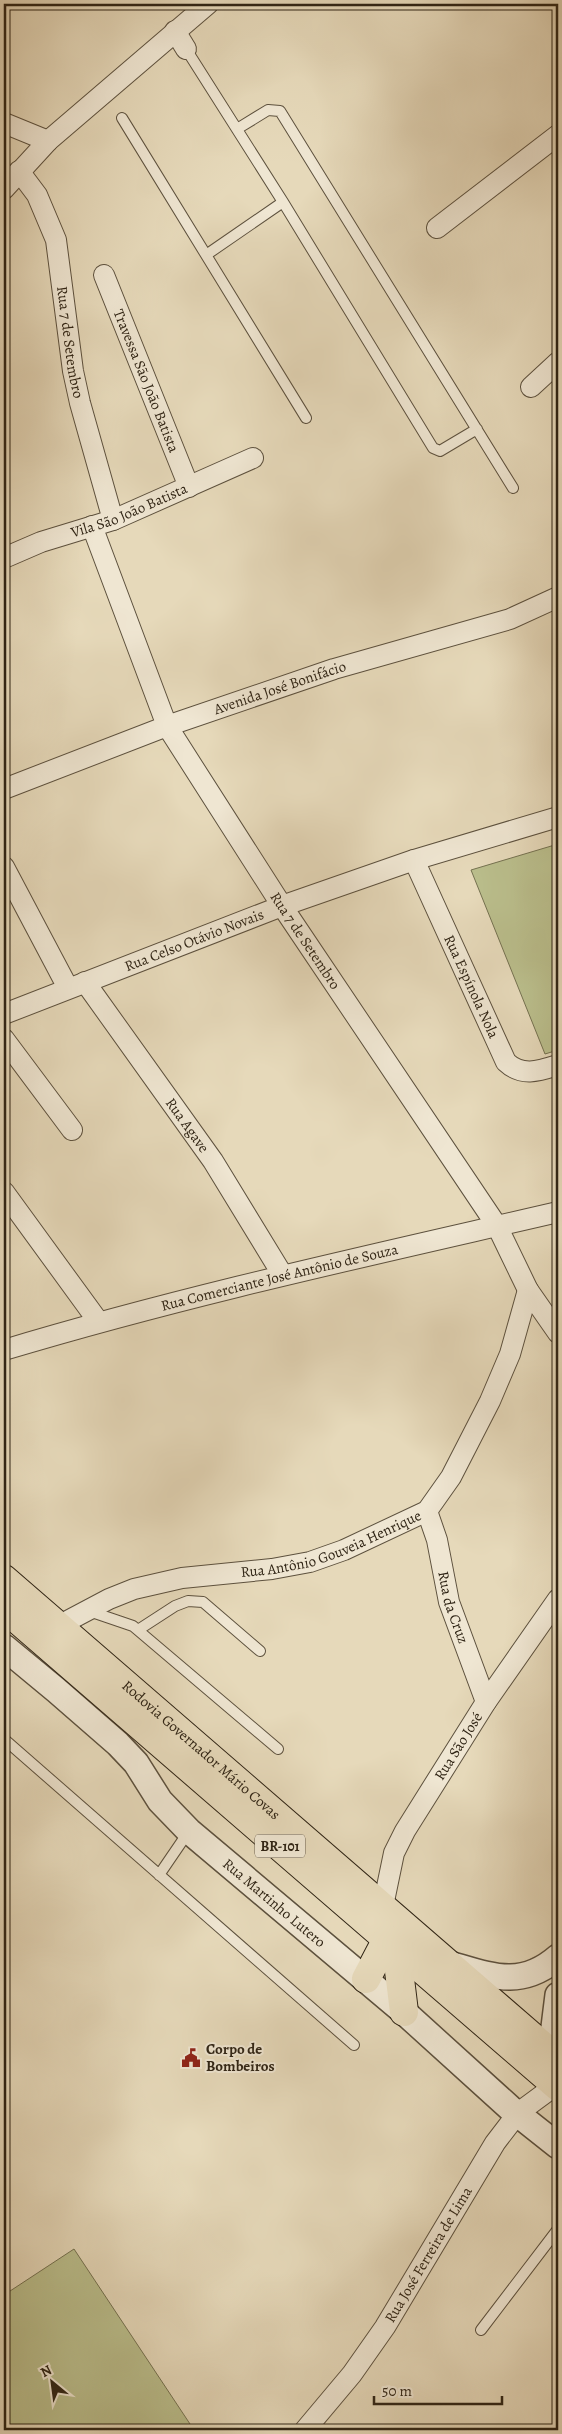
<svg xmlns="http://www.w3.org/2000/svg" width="562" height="2434" viewBox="0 0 562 2434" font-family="Alegreya,serif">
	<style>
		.pitch { fill: #babe8c; stroke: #747150 }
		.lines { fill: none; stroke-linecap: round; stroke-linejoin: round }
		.service-casing { stroke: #5d513e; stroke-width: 12 }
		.minor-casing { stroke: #5d513e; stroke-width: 22 }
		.tertiary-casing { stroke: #5d513e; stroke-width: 28 }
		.trunk-casing { stroke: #2f2415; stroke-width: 30 }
		.service { stroke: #efe6d2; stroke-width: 10 }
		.minor { stroke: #efe6d2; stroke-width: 20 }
		.tertiary { stroke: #efe6d2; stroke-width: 25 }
		.trunk { stroke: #e6d9ba; stroke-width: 28 }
		.labels { text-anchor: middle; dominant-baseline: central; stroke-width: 4; stroke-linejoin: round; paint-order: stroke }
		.shield { fill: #efe6d2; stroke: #695e4e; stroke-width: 1 }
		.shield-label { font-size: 14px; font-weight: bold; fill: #2f2415 }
		.street-label { font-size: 15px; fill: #2f2415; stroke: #efe6d2 }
		.poi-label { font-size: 15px; font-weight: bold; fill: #2f2415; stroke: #efe6d2; text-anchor: start }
	</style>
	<rect width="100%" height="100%" fill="#e6d9ba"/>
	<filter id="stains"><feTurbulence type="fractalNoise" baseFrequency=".004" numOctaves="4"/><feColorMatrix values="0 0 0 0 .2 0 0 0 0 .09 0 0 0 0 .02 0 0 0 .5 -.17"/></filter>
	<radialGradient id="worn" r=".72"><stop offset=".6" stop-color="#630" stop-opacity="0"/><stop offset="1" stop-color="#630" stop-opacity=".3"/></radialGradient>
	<!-- pitch -->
	<path class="pitch" d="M558,844V1050L545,1054L471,870Z
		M74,2249L194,2430H9L4,2422V2295Z"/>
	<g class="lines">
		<!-- service casing -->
		<g class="service-casing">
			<path id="service" d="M186,49L283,202L433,448L440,451L477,429
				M122,118L306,418
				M237,129L268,110L280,111L513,488
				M206,255L283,202
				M89,1611L133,1626L278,1749
				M138,1630L175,1606L188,1601L203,1602L260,1651
				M4,1739L354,2045
				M159,1875L189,1831
				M481,2330L558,2229"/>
		</g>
		<!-- minor casing -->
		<g class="minor-casing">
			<g id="minor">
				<path d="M175,31L186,49"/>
				<path d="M4,123L48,141"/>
				<path id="s1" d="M19,171L37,195L56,240L73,371L80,403L113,520"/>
				<path d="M4,189L48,141L208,4"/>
				<path d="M437,228L558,135"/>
				<path id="s2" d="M104,275L189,487"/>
				<path d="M531,387L558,362"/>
				<path id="s3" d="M92,526L167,726L282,906L497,1226L528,1290L558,1333"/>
				<path id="s4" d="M4,558L41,542L113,520L253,458"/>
				<path id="s5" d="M4,789L167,726L334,669L510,619L558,597"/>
				<path id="s6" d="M414,860L506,1062C522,1077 539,1071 558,1065"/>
				<path d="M4,867L68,988"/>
				<path id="s7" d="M85,982L213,1161L282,1274"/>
				<path id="s8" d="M4,1014L282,906L414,860L558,817"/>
				<path d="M4,1039L72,1130"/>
				<path d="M4,1192L98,1321"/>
				<path id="s9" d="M4,1350C187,1295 372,1255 558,1212"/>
				<path id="s10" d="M427,1511L437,1540L449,1602L486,1702"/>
				<path id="s11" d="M58,1626L109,1599L134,1589L182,1578L272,1569L310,1562L344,1550L427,1511L451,1477L490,1401L510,1354L528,1290"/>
				<path id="s12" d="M383,1906L394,1853L405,1831L486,1702L558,1599"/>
				<path id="s13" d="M305,2430L352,2374L385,2327L495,2143L518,2113L556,2085"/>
			</g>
		</g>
		<!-- tertiary casing -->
		<g class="tertiary-casing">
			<g id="tertiary">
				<path id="s14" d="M4,1647L56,1690L118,1744L136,1763L160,1801L189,1831L404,2012L510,2108L558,2146"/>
				<path d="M446,1963C489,1975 520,1990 558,1957"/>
				<path d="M554,2055V2027L558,1995"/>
			</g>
		</g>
		<!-- trunk casing -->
		<g class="trunk-casing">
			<g id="trunk">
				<path id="s15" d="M4,1579L558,2059"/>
				<path d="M4,1608L558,2087"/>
				<path d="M396,1946L404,2012"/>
				<path d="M366,1979L387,1939"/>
			</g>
		</g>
		<!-- service -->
		<use href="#service" class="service"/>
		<!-- minor -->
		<use href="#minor" class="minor"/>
		<!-- tertiary -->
		<use href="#tertiary" class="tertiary"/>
		<!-- trunk -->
		<use href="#trunk" class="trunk"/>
	</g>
	<!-- icons -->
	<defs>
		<g id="civic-bare" transform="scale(1.5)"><path d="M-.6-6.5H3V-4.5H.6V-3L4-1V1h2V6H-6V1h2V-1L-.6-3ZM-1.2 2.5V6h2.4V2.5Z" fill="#8f2418" stroke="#efe6d2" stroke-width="2.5" paint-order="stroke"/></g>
	</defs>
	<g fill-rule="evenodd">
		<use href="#civic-bare" x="191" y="2058"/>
	</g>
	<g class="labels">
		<!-- shield labels -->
		<rect class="shield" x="255" y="1834.5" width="50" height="23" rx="4"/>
		<g class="shield-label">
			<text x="280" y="1846">BR-101</text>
		</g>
		<!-- street labels -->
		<g class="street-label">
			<text stroke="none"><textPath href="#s1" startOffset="182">Rua 7 de Setembro</textPath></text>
			<text stroke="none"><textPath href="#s2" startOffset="114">Travessa São João Batista</textPath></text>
			<text stroke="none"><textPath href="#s4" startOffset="134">Vila São João Batista</textPath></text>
			<text stroke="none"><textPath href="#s5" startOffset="294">Avenida José Bonifácio</textPath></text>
			<text stroke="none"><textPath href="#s8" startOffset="204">Rua Celso Otávio Novais</textPath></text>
			<text stroke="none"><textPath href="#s3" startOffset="469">Rua 7 de Setembro</textPath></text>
			<text stroke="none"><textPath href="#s6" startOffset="139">Rua Espínola Nola</textPath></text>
			<text stroke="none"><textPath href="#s7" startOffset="176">Rua Agave</textPath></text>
			<text stroke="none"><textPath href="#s9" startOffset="285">Rua Comerciante José Antônio de Souza</textPath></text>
			<text stroke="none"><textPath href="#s11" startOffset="288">Rua Antônio Gouveia Henrique</textPath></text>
			<text stroke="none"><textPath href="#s10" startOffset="100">Rua da Cruz</textPath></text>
			<text stroke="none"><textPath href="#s12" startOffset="179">Rua São José</textPath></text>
			<text stroke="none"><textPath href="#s15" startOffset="261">Rodovia Governador Mário Covas</textPath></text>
			<text stroke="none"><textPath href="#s14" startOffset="374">Rua Martinho Lutero</textPath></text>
			<text stroke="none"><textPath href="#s13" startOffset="215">Rua José Ferreira de Lima</textPath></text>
		</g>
		<!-- poi labels -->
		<g class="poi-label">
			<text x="206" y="2049">Corpo de<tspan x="206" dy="17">Bombeiros</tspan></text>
		</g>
	</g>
	<!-- margin -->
	<rect width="562" height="2434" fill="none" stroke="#e6d9ba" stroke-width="20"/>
	<rect x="5" y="5" width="552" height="2424" fill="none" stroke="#2f2415" stroke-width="2.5"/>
	<rect x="10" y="10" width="542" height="2414" fill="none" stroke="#2f2415"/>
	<!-- north arrow -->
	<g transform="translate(52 2382) rotate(331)" stroke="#efe6d2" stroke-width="4" paint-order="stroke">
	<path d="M0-4L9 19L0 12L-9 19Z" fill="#2f2415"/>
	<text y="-8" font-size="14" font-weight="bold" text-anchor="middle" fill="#2f2415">N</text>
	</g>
	<!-- scale -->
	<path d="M374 2396v8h128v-8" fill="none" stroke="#2f2415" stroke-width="2.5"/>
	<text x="382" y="2396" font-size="15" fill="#2f2415" stroke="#efe6d2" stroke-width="4" paint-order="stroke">50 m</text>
	<rect width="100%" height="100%" filter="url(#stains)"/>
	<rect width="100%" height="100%" fill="url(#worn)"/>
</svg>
